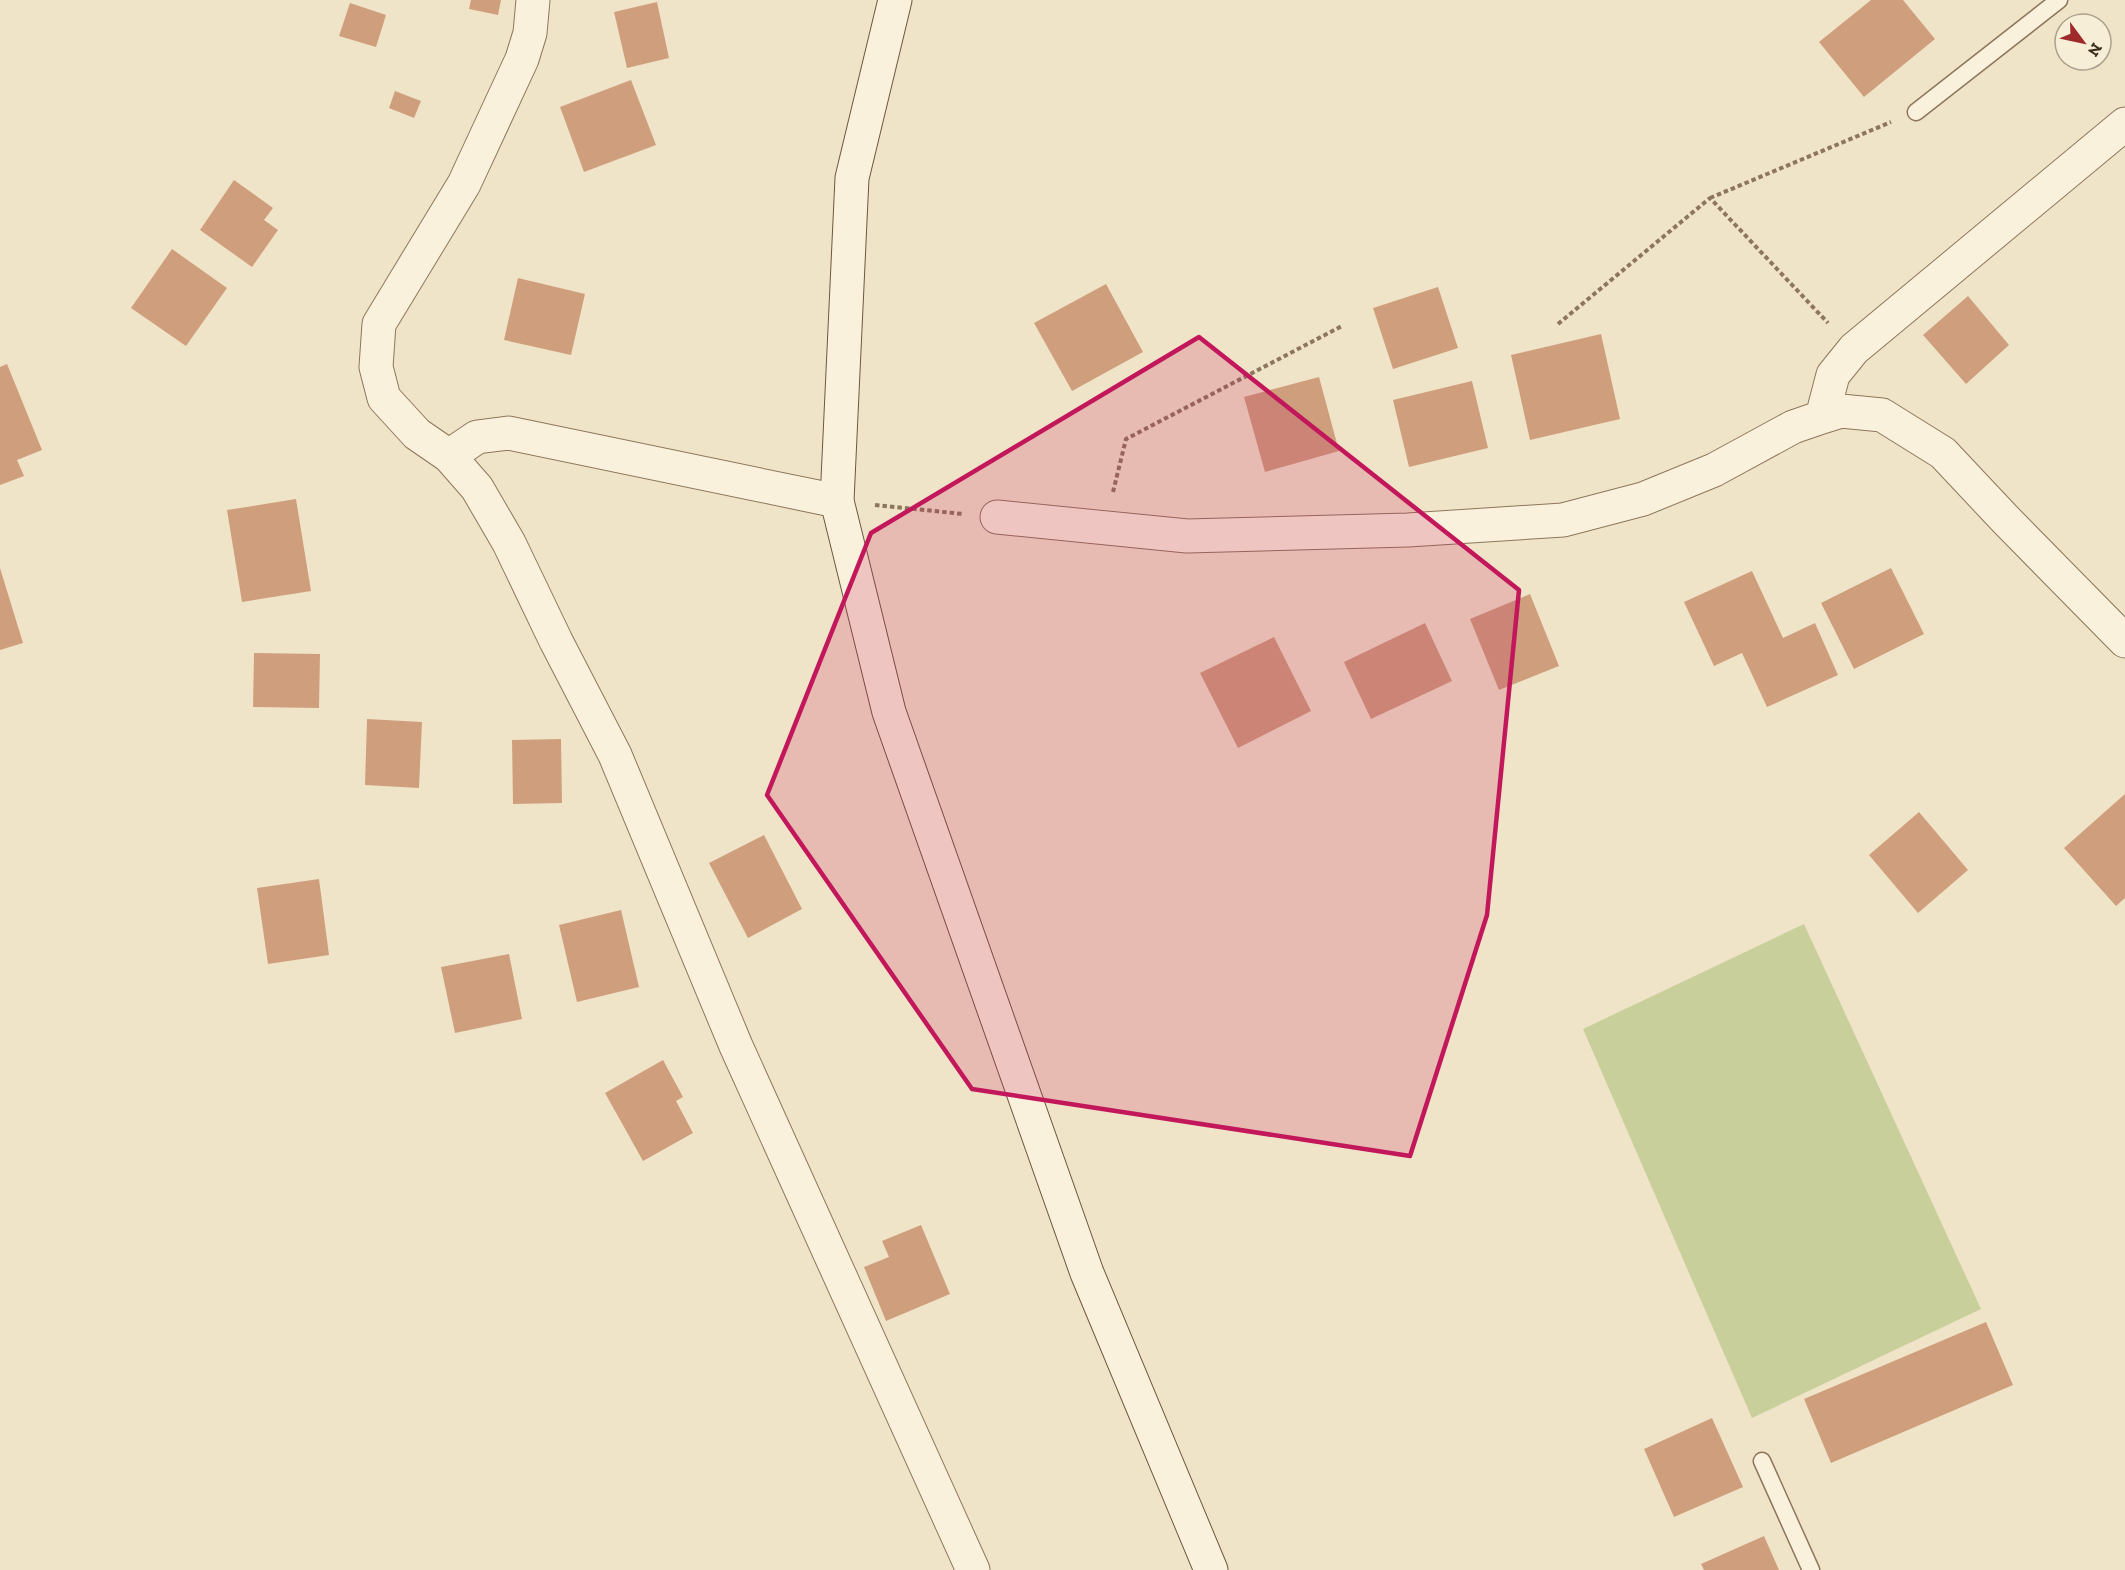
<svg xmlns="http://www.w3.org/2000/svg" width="2125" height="1570" viewBox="0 0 2125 1570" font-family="'Zilla Slab',serif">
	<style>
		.green { fill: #c9cf9b }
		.building { fill: #cf9f7d }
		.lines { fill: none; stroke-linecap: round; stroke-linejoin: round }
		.lane-casing { stroke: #8d765c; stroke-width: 19 }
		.street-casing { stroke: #8d765c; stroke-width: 35 }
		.secondary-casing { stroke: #6f573f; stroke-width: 35 }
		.path { stroke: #8d765c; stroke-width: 4; stroke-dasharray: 4.5 3; stroke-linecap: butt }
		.lane { stroke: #faf1dc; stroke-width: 16 }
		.street { stroke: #faf1dc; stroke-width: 33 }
		.secondary { stroke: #faf1dc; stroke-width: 33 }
		.marked { fill: #c2185b; fill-opacity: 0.2; stroke: #c2185b; stroke-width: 4.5; stroke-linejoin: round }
	</style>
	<rect width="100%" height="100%" fill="#f0e4c8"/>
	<!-- green -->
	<path class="green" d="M1804,924L1981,1309L1752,1418L1583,1029Z"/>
	<!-- building -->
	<path class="building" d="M471,0H501L498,15L469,9Z
		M1871,0H1903L1935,39L1864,97L1819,42Z
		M657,2L669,58L627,68L614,12Z
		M350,3L386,15L376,47L339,36Z
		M631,80L656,145L584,172L560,107Z
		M395,91L421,101L414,118L389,108Z
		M234,180L273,208L264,220L278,230L252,267L200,230Z
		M172,249L227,288L186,346L131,308Z
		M518,278L585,294L571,355L504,340Z
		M1106,284L1143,352L1072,391L1034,323Z
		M1438,287L1458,348L1393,369L1373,308Z
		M1968,296L2009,345L1966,384L1923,335Z
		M1601,334L1620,419L1530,440L1511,355Z
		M7,364L42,450L17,460L24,476L0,485V367Z
		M1319,377L1339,451L1265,472L1244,397Z
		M1472,381L1488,448L1409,467L1393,400Z
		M296,499L311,591L242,602L227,510Z
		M0,568L23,643L0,650Z
		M1891,568L1924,634L1854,669L1821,603Z
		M1752,571L1783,638L1815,623L1838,675L1767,707L1742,653L1714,666L1684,602Z
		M1530,594L1559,666L1499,690L1470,619Z
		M1425,623L1452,681L1371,719L1344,662Z
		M1274,637L1311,711L1238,748L1200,673Z
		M254,653L320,654L319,708L253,707Z
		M367,719L422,722L419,788L365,785Z
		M561,739L562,803L513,804L512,740Z
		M2125,794V898L2116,906L2064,848Z
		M1919,812L1968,870L1918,913L1869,855Z
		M764,835L802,909L748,938L709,863Z
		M319,879L329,955L268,964L257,888Z
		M621,910L639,987L577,1002L559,925Z
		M509,954L522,1019L455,1033L441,967Z
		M663,1060L683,1097L676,1101L693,1133L643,1161L605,1093Z
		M921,1225L950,1294L886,1321L864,1267L889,1257L882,1241Z
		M1986,1322L2013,1385L1831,1463L1804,1399Z
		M1712,1418L1743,1487L1674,1517L1644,1449Z
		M1764,1536L1779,1570H1704L1701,1564Z"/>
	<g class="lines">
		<!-- lane casing -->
		<g class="lane-casing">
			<path id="lane" d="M1916,112L2059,0
				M1762,1461L1811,1570"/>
		</g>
		<!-- street casing -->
		<g class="street-casing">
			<path id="street" d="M533,0L530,33L522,59L464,184L379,324L376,367L384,398L417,434L449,456L477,488L509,543L556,641L615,755L736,1046L973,1570
				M1822,417L1833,375L1854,349L2125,124
				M449,456L477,437L508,433L837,501
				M997,517L1187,536L1408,530L1563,520L1643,499L1714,470L1793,427L1822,417L1841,411L1882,415L1943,453L2006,520L2125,641"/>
		</g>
		<!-- secondary casing -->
		<g class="secondary-casing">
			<path id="secondary" d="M895,0L852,178L837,501L889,712L1087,1273L1211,1570"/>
		</g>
		<!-- path -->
		<path class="path" d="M1710,198L1891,122
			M1558,324L1710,198L1828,323
			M1113,492L1126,439L1342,326
			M875,505L963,514"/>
		<!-- lane -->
		<use href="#lane" class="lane"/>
		<!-- street -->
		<use href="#street" class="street"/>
		<!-- secondary -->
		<use href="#secondary" class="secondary"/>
	</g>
	<!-- marked area -->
	<path class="marked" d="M1199,337L1519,590L1487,915L1410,1156L972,1089L767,795L871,533Z"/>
	<!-- north arrow -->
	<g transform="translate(2083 42) rotate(123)"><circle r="28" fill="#f7eed8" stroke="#ada18e" stroke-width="1.5"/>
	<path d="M0-4.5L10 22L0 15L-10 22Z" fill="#9e2a2b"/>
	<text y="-9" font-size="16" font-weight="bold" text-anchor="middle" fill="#3d2e20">N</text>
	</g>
</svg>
